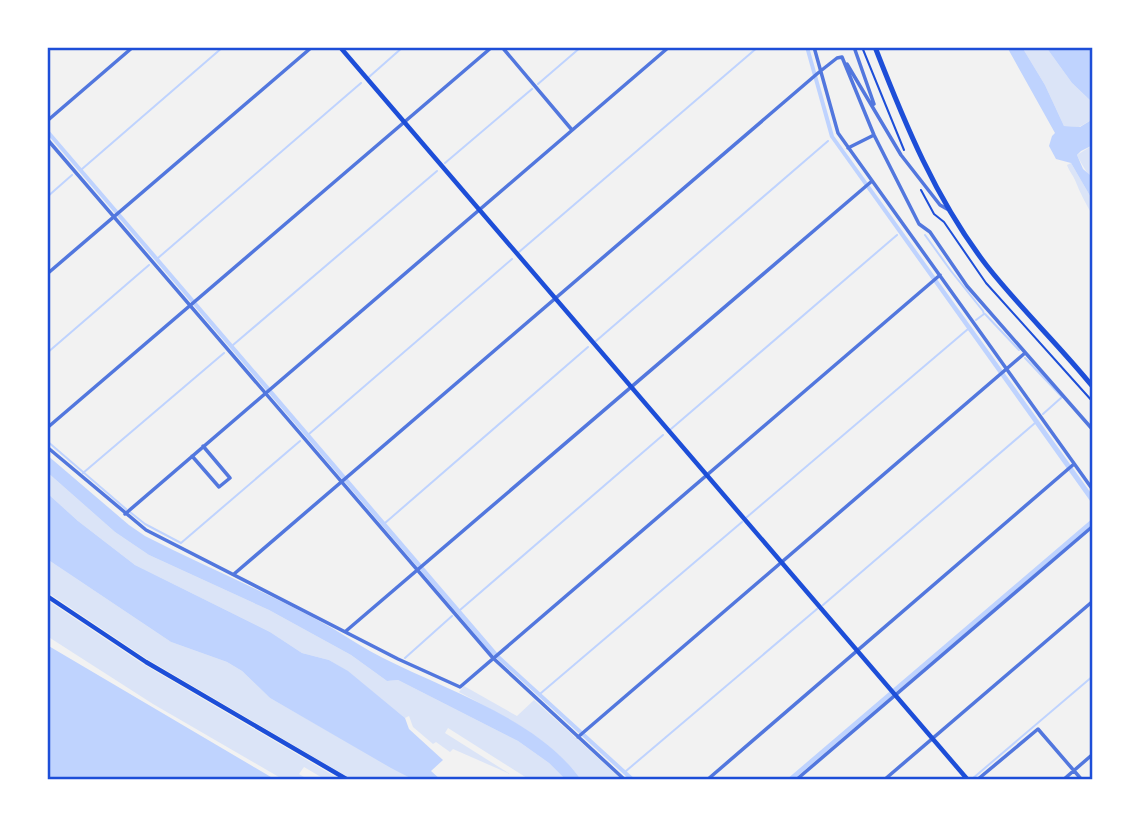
<svg xmlns="http://www.w3.org/2000/svg" width="1140" height="827" viewBox="0 0 1140 827" font-family="Spectral,serif">
	<style>
		.green { fill: #dbe4f7 }
		.water { fill: #bfd3fe }
		.lines { fill: none; stroke-linecap: round; stroke-linejoin: round }
		.stream { stroke: #bfd3fe; stroke-width: 2 }
		.path { stroke: #1d4ed8; stroke-width: 2 }
		.minor { stroke: #5277de; stroke-width: 3.5 }
		.secondary { stroke: #1d4ed8; stroke-width: 4.5 }
		.primary { stroke: #1d4ed8; stroke-width: 5 }
		.neatline { fill: none; stroke: #1d4ed8; stroke-width: 2.5 }
	</style>
	<rect width="100%" height="100%" fill="#f2f2f2"/>
	<!-- green -->
	<path class="green" d="M1022,47H1046L1072,83L1093,103V119L1079,127L1064,126L1045,85Z
		M1093,145V185C1089,173 1082,166 1077,155Z
		M1071,163L1093,201V216C1086,204 1080,193 1075,180C1073,175 1069,171 1067,165Z
		M47,472L115,532L149,555L269,610L351,655L387,681L398,680L518,741L549,763L566,780H530L448,728L445,733L510,774L453,749L450,752L436,742L433,744L413,727L409,716L405,718L347,671L329,660L302,653L270,632L135,565L78,521L47,493Z
		M47,559L171,642L227,662L242,671L270,698L414,780H353L147,659L47,592Z
		M47,600L143,664L341,780H326L304,767L299,774L309,780H284L153,704L47,636Z
		M464,686L517,716L534,700L619,777L616,780H581C552,738 502,716 459,692Z"/>
	<!-- water -->
	<path class="water" d="M805,47H809L834,136L1093,496V505L830,137Z
		M1007,47H1022L1045,85L1064,126L1080,127L1093,119V145L1081,151L1077,155L1083,169L1090,175L1093,201L1071,163L1056,159L1049,146L1052,136L1055,133Z
		M1046,47H1093V103L1072,83Z
		M47,128L499,655L636,780H630L492,654L47,134Z
		M47,455L129,525L145,536C207,568 272,594 332,628C349,638 365,649 383,658C446,690 540,720 581,780H566L549,763L518,741L398,680L387,681L351,655L269,610L149,555L115,532L47,472Z
		M47,493L78,521L135,565L270,632L302,653L329,660L348,671L405,718L409,729L443,760L431,771L441,780H414L391,768L270,698L242,671L227,662L171,642L47,559Z
		M1093,518V524L793,780H786Z
		M47,645L276,780H47Z"/>
	<g class="lines">
		<!-- stream -->
		<path class="stream" d="M369,77L403,47
			M538,84L581,47
			M445,163L532,89
			M82,169L223,47
			M47,197L72,175
			M925,235L951,271L983,311L984,314L976,320
			M519,252L758,47
			M158,258L361,83
			M985,314L1019,350
			M596,341L828,141
			M233,345L437,171
			M47,353L149,265
			M1025,358L1062,397L1043,414
			M671,429L897,235
			M309,434L512,259
			M47,441L126,509
			M83,473L224,353
			M130,512L145,524L181,543L300,441
			M747,517L968,329
			M385,523L588,347
			M823,605L1035,423
			M460,610L663,435
			M405,658L452,616
			M541,693L742,522
			M626,771L817,609
			M972,779L1093,676"/>
		<!-- path -->
		<path class="path" d="M862,47L904,150
			M921,190L934,214L944,222L986,283L1093,402"/>
		<!-- minor -->
		<path class="minor" d="M502,47L572,130
			M814,47L838,133L1093,490
			M854,47L874,104
			M847,64L901,155L940,205L947,209
			M47,121L133,47
			M47,139L493,658L625,780
			M848,148L874,135
			M47,274L312,47
			M47,428L492,47
			M47,447L146,530L398,659L460,687L940,275
			M192,456L219,487L230,478L203,446
			M125,514L669,47
			M234,574L818,73L837,58L842,57L874,135L919,224L930,232L967,286L1093,430
			M346,631L872,181
			M578,737L1025,353
			M707,780L1074,464
			M796,780L1093,526
			M884,780L1093,601
			M977,780L1038,729L1082,780
			M1063,780L1093,754"/>
		<!-- secondary -->
		<path class="secondary" d="M340,47L968,780
			M47,596L146,662L348,780"/>
		<!-- primary -->
		<path class="primary" d="M875,47C905,124 936,200 987,266C1020,308 1059,345 1093,387"/>
	</g>
	<!-- border -->
	<rect width="1140" height="827" fill="none" stroke="#ffffff" stroke-width="98"/>
	<rect x="49" y="49" width="1042" height="729" class="neatline"/>
</svg>
